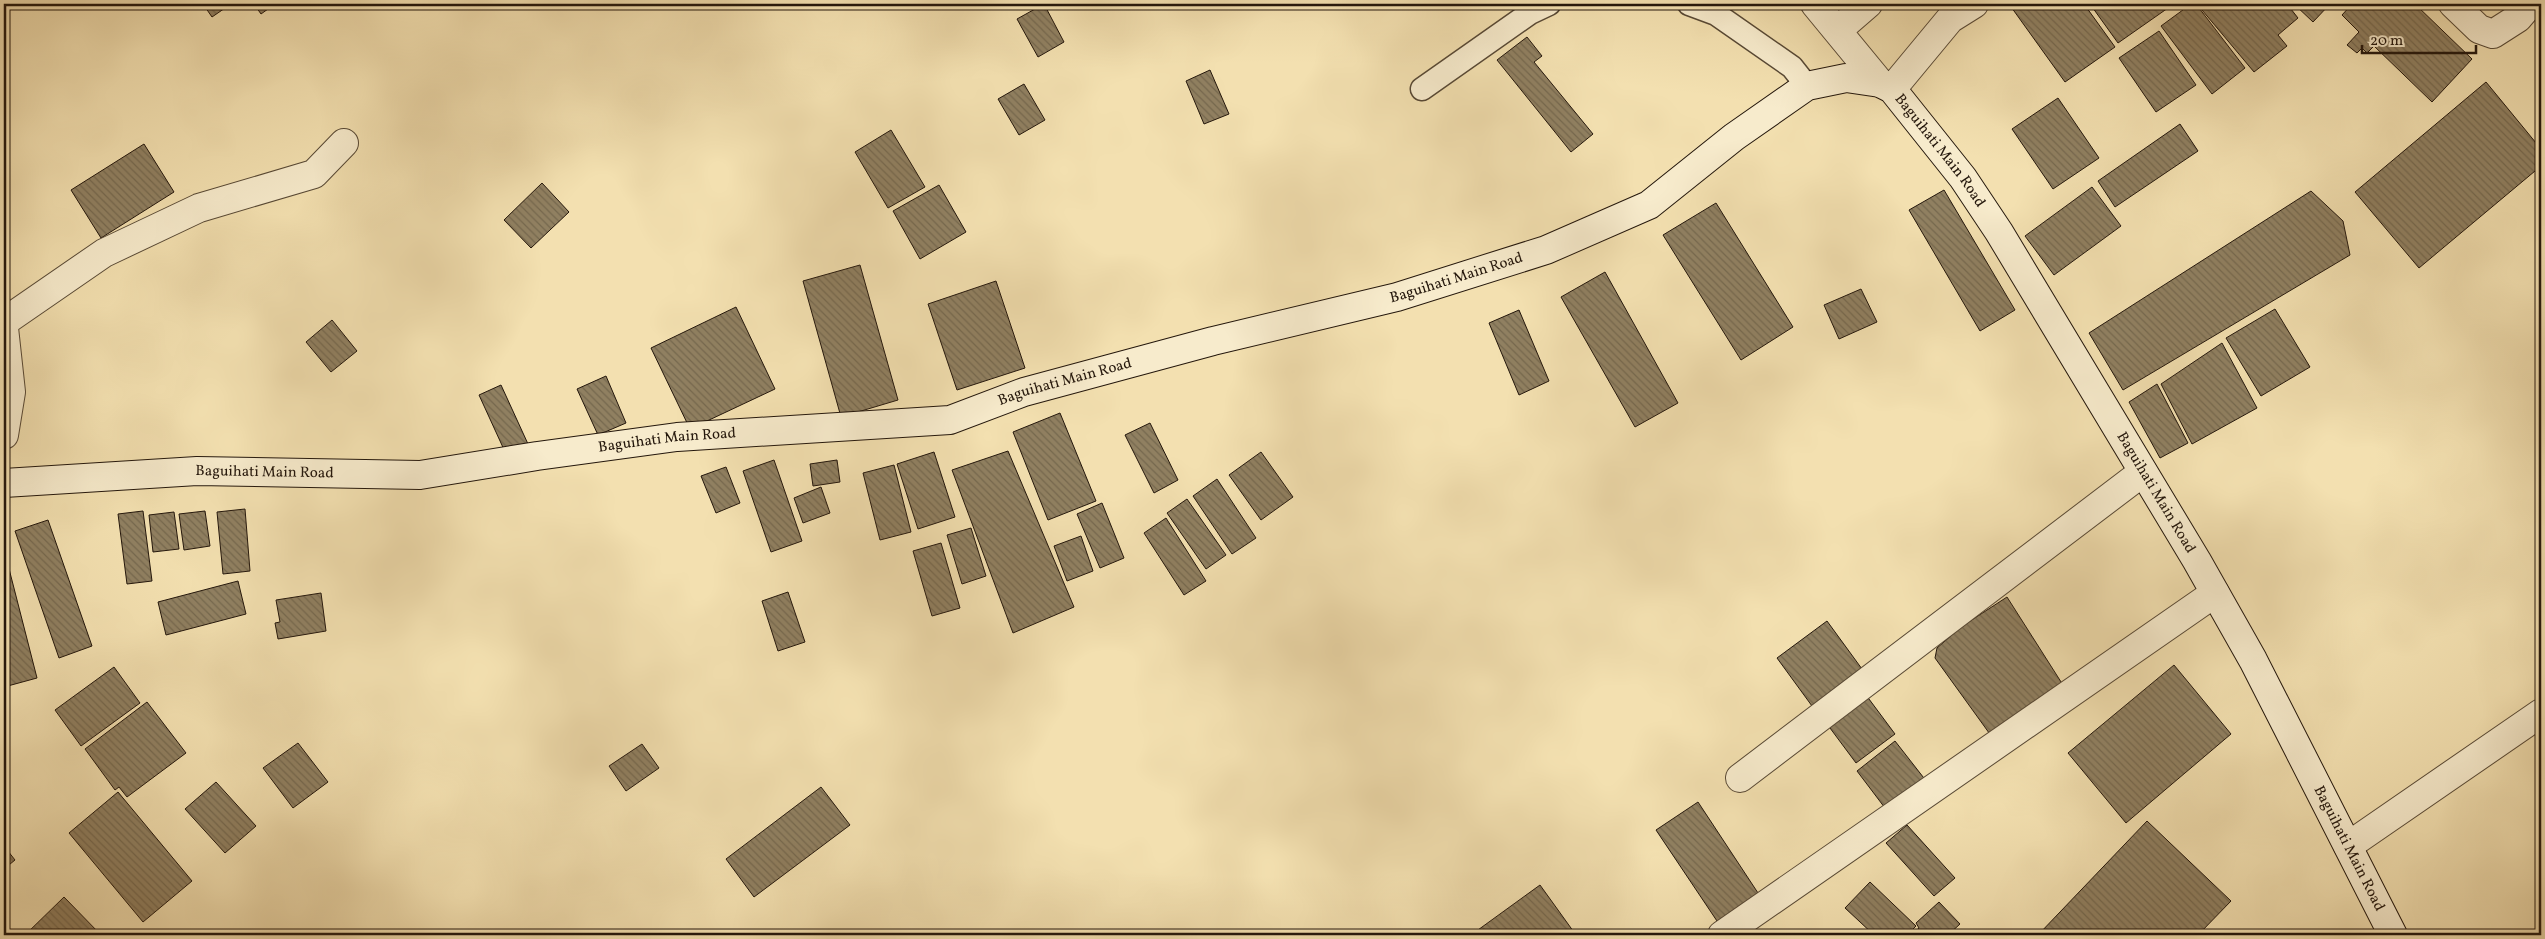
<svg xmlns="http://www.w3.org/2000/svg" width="2545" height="939" viewBox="0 0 2545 939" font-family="Vollkorn,serif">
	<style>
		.building { fill: url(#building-back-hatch); stroke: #24170c }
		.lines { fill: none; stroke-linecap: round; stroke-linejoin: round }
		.lane-casing { stroke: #584935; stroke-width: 25 }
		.street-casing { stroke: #584935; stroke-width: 30 }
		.secondary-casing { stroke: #24170c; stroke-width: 30 }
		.lane { stroke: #f7ebcc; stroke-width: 22 }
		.street { stroke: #f7ebcc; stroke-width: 28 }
		.secondary { stroke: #f7ebcc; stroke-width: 28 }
		.labels { text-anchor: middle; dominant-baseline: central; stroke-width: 5; stroke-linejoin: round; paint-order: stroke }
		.street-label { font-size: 15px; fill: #24170c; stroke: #f7ebcc }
	</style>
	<defs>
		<pattern id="building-back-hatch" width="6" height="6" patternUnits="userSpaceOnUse" patternTransform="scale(1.25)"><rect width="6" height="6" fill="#908061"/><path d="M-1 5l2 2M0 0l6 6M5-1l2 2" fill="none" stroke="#75684e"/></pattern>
	</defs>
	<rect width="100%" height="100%" fill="#f3e0b0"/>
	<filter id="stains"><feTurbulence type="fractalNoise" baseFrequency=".004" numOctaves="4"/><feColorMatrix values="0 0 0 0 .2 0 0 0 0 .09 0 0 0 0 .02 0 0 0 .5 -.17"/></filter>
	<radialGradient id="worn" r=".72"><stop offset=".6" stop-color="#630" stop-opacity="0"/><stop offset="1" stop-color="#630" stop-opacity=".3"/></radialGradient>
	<!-- building -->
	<path class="building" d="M203,4H231L212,17Z
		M254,4H275L261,14Z
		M1044,4L1064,42L1038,57L1017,19Z
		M2009,4H2084L2115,47L2065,82Z
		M2090,4H2164L2168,8L2118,43Z
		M2191,4H2196L2245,68L2212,94L2161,26Z
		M2197,4H2287L2298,18L2278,35L2287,46L2254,72Z
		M2294,4H2330L2313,22Z
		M2352,4H2415L2472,59L2432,102L2374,46L2367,53L2362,48L2357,53L2347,45L2359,32L2342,15Z
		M2159,31L2196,85L2156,112L2119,58Z
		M1527,37L1542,56L1534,62L1593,134L1571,152L1497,60Z
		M1210,70L1229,114L1204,124L1186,81Z
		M2486,82L2541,149V166L2419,268L2355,192Z
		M1024,84L1045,120L1019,135L998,99Z
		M2058,98L2099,158L2053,189L2012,129Z
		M2180,124L2198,151L2115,207L2098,181Z
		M891,130L925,187L888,208L855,152Z
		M144,144L174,192L101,238L71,190Z
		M542,183L569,212L531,248L504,220Z
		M939,185L966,232L920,259L893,211Z
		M2092,187L2121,226L2054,275L2025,236Z
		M1944,190L2015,310L1980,331L1909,210Z
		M2311,191L2343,221L2350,255L2123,390L2089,333Z
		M1716,203L1793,327L1741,360L1663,235Z
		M860,265L898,400L841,417L803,281Z
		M1605,272L1678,403L1635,427L1561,297Z
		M996,281L1025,368L957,390L928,304Z
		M1861,289L1877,322L1839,339L1824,305Z
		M736,307L775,389L690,429L651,348Z
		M2275,309L2310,367L2261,396L2226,338Z
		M1519,310L1549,381L1519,395L1489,323Z
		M332,320L357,351L331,372L306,342Z
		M2222,343L2257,408L2192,444L2161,384Z
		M606,376L626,423L598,435L577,389Z
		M2157,384L2188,443L2160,458L2129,402Z
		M501,385L528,444L506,454L479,395Z
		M1060,413L1096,501L1048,520L1013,432Z
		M1150,423L1178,480L1154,493L1125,435Z
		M1008,451L1074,607L1013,633L952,470Z
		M934,452L955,517L918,529L897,464Z
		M1261,452L1293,497L1261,520L1229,475Z
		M774,460L802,541L771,552L743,471Z
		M837,460L840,482L813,486L810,464Z
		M894,465L911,532L880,540L863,473Z
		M726,467L740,503L716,513L701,476Z
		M1217,479L1256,538L1232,554L1193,496Z
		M821,487L830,513L803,523L794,498Z
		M1187,499L1226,555L1206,569L1167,513Z
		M1102,503L1124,558L1100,568L1077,514Z
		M245,509L250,571L223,574L217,512Z
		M143,511L152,581L127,584L118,514Z
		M205,511L210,546L184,550L179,514Z
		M174,512L179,549L153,552L149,515Z
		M1166,518L1206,581L1184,595L1144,533Z
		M48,520L92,646L59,658L15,531Z
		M971,528L986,576L962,584L947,535Z
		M1081,536L1093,571L1067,581L1054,546Z
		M941,543L960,608L932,616L913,551Z
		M4,557H6L37,678L4,687Z
		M238,581L246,614L166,635L158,602Z
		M788,592L805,642L778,651L762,601Z
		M321,593L326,631L278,639L275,623L280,622L276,600Z
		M2007,597L2063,685L1992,737L1935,658L1937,648L1961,627Z
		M1827,621L1862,669L1812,706L1777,658Z
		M2174,665L2231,734L2126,823L2068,753Z
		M114,667L140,703L81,746L55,710Z
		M1866,695L1895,734L1856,763L1827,724Z
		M147,702L186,753L127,797L119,787L115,790L85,749Z
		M1895,741L1927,782L1888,812L1857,771Z
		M298,743L328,782L293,808L263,768Z
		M642,744L659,768L626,791L609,766Z
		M216,782L256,826L225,853L185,809Z
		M821,787L850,825L754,897L726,859Z
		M118,792L192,881L143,922L69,833Z
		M1698,802L1760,896L1719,924L1656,830Z
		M2147,821L2231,901L2198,935H2038Z
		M1907,825L1955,878L1934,896L1886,843Z
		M4,846L15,860L4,869Z
		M1870,882L1916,926L1907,935H1874L1845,908Z
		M1540,885L1576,935H1471Z
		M64,897L101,935H25Z
		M1939,902L1960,924L1948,935H1911L1919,928L1916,923Z"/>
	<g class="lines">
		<!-- lane casing -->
		<g class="lane-casing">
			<path id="lane" d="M1689,4L1716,14L1792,67L1807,86
				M1422,89L1530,13L1549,4"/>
		</g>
		<!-- street casing -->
		<g class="street-casing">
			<path id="street" d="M1815,4L1880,83
				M2453,4L2479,29L2493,34L2518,18L2530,4
				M1838,30L1868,4
				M1892,89L1950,19L1974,4
				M4,322L104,253L199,208L314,174L344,143
				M4,328L11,392L4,435
				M1740,778L2143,472
				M2348,846L2541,713
				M1722,935L2215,593"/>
		</g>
		<!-- secondary casing -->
		<g class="secondary-casing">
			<g id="secondary">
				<path id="s1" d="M4,483L197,471L420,475L537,456L677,437L950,420L1024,392L1213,341L1397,297L1546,250L1649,205L1734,137L1807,86L1846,78L1880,83L1892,89L1963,178L1999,232L2197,561L2253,660L2393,935"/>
			</g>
		</g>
		<!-- lane -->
		<use href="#lane" class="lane"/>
		<!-- street -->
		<use href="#street" class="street"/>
		<!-- secondary -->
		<use href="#secondary" class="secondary"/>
	</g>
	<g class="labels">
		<!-- street labels -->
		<g class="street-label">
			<text stroke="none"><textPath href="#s1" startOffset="2046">Baguihati Main Road</textPath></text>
			<text stroke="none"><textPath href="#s1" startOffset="1476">Baguihati Main Road</textPath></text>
			<text stroke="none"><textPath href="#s1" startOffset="1071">Baguihati Main Road</textPath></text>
			<text stroke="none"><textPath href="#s1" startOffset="666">Baguihati Main Road</textPath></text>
			<text stroke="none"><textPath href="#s1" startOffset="261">Baguihati Main Road</textPath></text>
			<text stroke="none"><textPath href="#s1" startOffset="2451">Baguihati Main Road</textPath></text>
			<text stroke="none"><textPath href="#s1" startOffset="2856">Baguihati Main Road</textPath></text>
		</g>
	</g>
	<!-- margin -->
	<rect width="2545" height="939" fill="none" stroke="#f3e0b0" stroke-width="20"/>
	<rect x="5" y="5" width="2535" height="929" fill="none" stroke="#24170c" stroke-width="2.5"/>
	<rect x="10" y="10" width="2525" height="919" fill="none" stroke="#24170c"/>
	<!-- scale -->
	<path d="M2362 45v8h114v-8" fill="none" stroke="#24170c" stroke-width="2.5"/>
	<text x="2370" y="45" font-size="15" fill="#24170c" stroke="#f7ebcc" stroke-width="4" paint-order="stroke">20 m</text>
	<rect width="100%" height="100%" filter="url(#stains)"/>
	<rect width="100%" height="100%" fill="url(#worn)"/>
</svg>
